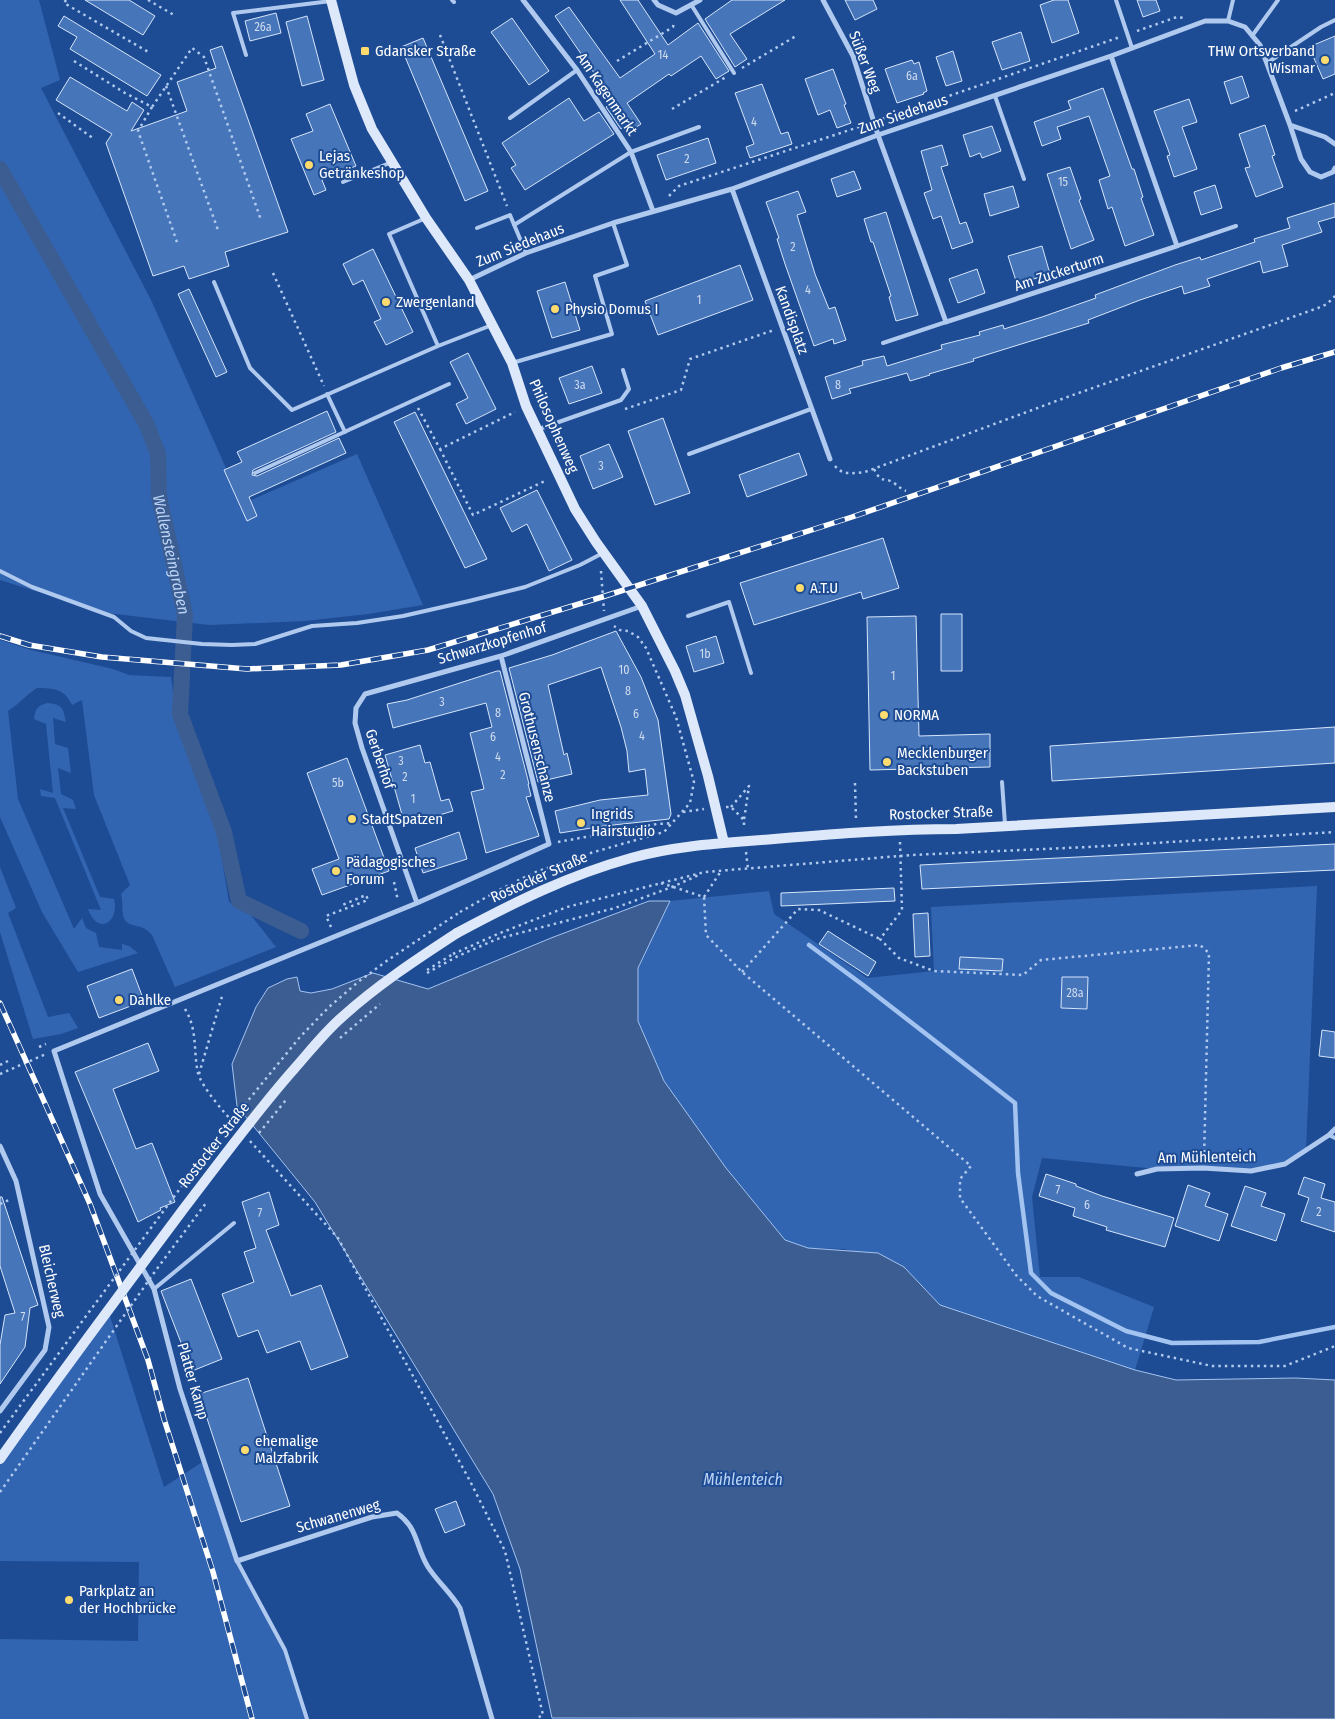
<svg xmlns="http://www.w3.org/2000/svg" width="1335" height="1719" viewBox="0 0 1335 1719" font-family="'Fira Sans Condensed',sans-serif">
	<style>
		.green { fill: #3265b1 }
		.water { fill: #3c5d91; stroke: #a3c3f0 }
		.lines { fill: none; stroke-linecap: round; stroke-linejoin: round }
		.stream { stroke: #a3c3f0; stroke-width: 4.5 }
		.canal { stroke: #3c5d91; stroke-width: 16 }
		.building { fill: #4675ba; stroke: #d6e5fa }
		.path { stroke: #b0c9ee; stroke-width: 2.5; stroke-dasharray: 2.5 4; stroke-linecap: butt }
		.lane { stroke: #b0c9ee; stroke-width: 4 }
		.street { stroke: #b0c9ee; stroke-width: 5 }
		.secondary { stroke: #dde8fa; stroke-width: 10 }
		.rail-casing { stroke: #fff; stroke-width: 5.5 }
		.rail { stroke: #1e4c94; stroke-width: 4; stroke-dasharray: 11; stroke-linecap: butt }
		.path-bridge { stroke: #b0c9ee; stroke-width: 2.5; stroke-dasharray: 2.5 4; stroke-linecap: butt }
		.secondary-bridge { stroke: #dde8fa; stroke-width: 10 }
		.poi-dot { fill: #fddb6f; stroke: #1e4c94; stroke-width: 2 }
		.labels { text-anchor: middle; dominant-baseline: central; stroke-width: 4; stroke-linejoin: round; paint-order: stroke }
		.number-label { font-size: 12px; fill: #d1dcee }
		.poi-label { font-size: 15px; fill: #fff; stroke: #1e4c94; text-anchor: start }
		.street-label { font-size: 15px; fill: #fff; stroke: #1e4c94 }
		.water-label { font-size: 16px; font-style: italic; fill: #bcd4f5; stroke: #1e4c94 }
	</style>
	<rect width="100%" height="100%" fill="#1e4c94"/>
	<!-- green -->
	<path class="green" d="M0,0H39L60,80L41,88L151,300L242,504L357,454L423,605L368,614L305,621L209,625L107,613L0,580Z
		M0,640L31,650L113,669L129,675L171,677L177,721L218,836L229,902L249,913L276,947L175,987L152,935C150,933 148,931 145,929C137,924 124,927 123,914C122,907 123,901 121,894L130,885L94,795L82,700L72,705C65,689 54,688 37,688C26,695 19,704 8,711L18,799L74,929L82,918L86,928L96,933L99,947L122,950V944L129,946L138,953L78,972L42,912L0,817Z
		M48,703C63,705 63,708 66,722L53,718L55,744L68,748L71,773L58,768L61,794L73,800L76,809L63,808L100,897L114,899C120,921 98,937 88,909L101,910L55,798L41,796L40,789L53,793L46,724L34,719C35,709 38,705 48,703Z
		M0,867L16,908L8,913L48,1017L69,1013L78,1028L61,1034L33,1039L0,932Z
		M1317,886L1306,1151L1285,1164L1251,1171L1157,1169L1042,1158L1032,1197L1040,1277H1079L1154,1307L1135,1370L940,1305L904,1267L844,1249L808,1248L785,1240L726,1168L664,1081L638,1021V968L670,901L769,891L774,914L867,978L934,971L931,907Z
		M108,1310L164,1487L204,1461L237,1561L285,1650L307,1719H0V1639L138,1641L139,1562L0,1561V1459Z"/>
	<!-- water -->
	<path class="water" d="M649,901H670L638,968V1021L664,1081L726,1168L785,1240L808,1248L878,1253L904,1267L940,1305L1135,1370L1176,1380L1296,1378L1335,1380V1719L552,1718L520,1569L493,1494L315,1202L237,1106L232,1064L256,1007L268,988L287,979L297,977L300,991L311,993L332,989L373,973L428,989L551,938Z"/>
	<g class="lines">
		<!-- stream -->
		<path class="stream" d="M809,945L863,985L1015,1103L1018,1173L1031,1273L1051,1293L1126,1331L1172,1343L1259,1342L1335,1327"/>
		<!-- canal -->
		<path class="canal" id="s1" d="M0,169L147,425L158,454L159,496L185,615L180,714L224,832L239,901L301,931"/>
	</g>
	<!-- building -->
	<path class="building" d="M85,0H129L155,16L143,35Z
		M620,0H638L668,45L698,23L729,71L716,79L701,56L671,76L669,74L627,103L641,124L629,132L626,126L621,129L606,107L611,104L598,85L601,83L555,16L569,7L620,78L655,54Z
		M732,0H785L730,34L747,59L735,67L705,19Z
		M845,0H873L877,9L855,20Z
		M1054,0H1068L1079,33L1052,43L1040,5Z
		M1137,0H1156L1160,11L1143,17Z
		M276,13L281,33L250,41L245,21Z
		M64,16L161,75L147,96L70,49L77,37L58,26Z
		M307,16L324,80L302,86L286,22Z
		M512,18L549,71L529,85L491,32Z
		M1021,32L1030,61L1002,70L992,42Z
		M1335,36V74L1323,79L1309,47Z
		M423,38L488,191L465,201L401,47Z
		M222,46L288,232L225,252L229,266L189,279L184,266L153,276L106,143L112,134L56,100L70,77L127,111L132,102L144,110L131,131L187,111L177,82L216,68L210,50Z
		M953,51L962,81L946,86L936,57Z
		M912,60L914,64L919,62L927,91L923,93L924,94L897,103L885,69Z
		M833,69L846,104L844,105L851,123L837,128L830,110L818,115L805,79Z
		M1242,76L1249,97L1231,104L1224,82Z
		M762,84L781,134L788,132L792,144L750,158L746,147L754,144L735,93Z
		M1103,88L1132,169H1134L1143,197L1141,198L1154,235L1125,246L1112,207L1108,209L1099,180L1110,176L1089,116L1057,127L1061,139L1042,146L1034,122L1071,109L1068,101Z
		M569,98L584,121L599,112L614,134L525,190L511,168L516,165L502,143Z
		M1189,99L1197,122L1182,127L1197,169L1174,177L1167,156L1170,155L1154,111Z
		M330,104L356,166L322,180L326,190L314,195L291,139L313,131L306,114Z
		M1265,125L1275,155L1272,156L1283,187L1256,197L1245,168L1250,167L1239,134Z
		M992,126L1001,151L982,158L980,153L970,157L963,135Z
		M708,138L716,163L666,180L657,155Z
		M942,145L948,165L941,167L960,224L966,222L973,242L952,249L941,216L933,219L924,193L932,190L921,151Z
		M1070,167L1081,199L1079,200L1094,240L1071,249L1047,174Z
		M854,171L861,189L837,197L831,179Z
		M1215,185L1222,208L1201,215L1194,192Z
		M1013,186L1019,207L990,216L984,194Z
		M798,191L806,212L797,215L815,274L829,309L835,307L846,340L834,344L833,339L814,346L785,264L777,239L779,238L766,202Z
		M1335,203V217L1318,222L1322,232L1282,245L1288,266L1263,273L1260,261L1207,279L1210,286L1184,294L1182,286L1140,300L1088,320L1089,323L973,359L974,361L929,374L930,375L910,381L907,373L849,389L851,393L832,399L825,377L863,365L862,361L884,356L887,366L942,349L941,345L980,335L979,332L1003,325L1004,329L1042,317L1096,298L1095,295L1175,265L1200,257L1201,260L1255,242L1254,239L1290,228L1287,218Z
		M886,212L918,315L896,321L889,297L891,296L873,242H871L864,219Z
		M1042,246L1050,274L1017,284L1008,256Z
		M373,249L413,332L386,345L374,322L381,319L363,280L353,285L343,264Z
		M740,265L753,300L658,335L645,301Z
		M977,269L985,293L958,303L949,279Z
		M565,282L580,330L552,338L537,291Z
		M189,289L227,372L216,377L178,294Z
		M468,353L496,409L466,424L456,404L468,398L450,362Z
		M592,366L602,393L569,404L559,378Z
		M327,411L336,432L253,470L252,475L257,476L339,438L346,453L249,497L257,516L247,521L224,470L242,462L237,452Z
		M415,412L487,559L465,568L394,422Z
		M663,418L690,493L655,505L628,431Z
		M609,444L623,477L593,489L580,456Z
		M799,453L807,475L747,497L739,475Z
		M537,490L572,560L549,571L527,524L512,532L500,508Z
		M883,538L899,588L863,599L861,592L754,625L740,583Z
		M941,614H962V671H941Z
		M916,616L919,736L990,734V767L870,770L867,617Z
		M616,631L641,677L658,720L671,814L669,819L604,826L560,833L555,811L600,800L648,795L645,769L629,772L627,751L621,727L601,667L548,685L564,755L567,753L572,774L538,782L509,668L552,655Z
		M716,636L724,663L694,672L686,646Z
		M497,671H500L529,784H528L531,796L526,797L539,836L486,853L471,792L484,789L470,733L492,727L486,703L393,728L387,704L407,700Z
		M1335,727V763L1052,781L1050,746Z
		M420,745L425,763L430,762L441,801L449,799L453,811L405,825L385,755Z
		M347,758L389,871L322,895L312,869L339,859L307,773Z
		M459,832L467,859L423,873L415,848Z
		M1335,844V870L922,889L920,865Z
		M894,888L895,901L781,906V893Z
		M928,913L930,956L915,957L913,914Z
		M828,931L876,962L868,976L819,944Z
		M960,957L1003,959L1002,971L959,969Z
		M132,969L144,1001L99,1018L87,986Z
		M1062,977H1088L1087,1009L1061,1008Z
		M1322,1030L1335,1032V1058L1319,1056Z
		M148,1043L159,1071L113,1089L136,1149L152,1143L175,1202L160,1208L161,1210L138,1222L75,1072Z
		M1046,1174L1076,1184V1186L1102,1196L1174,1218L1165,1247L1106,1230L1107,1227L1073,1216L1075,1208L1039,1196Z
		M1304,1177L1325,1184L1321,1198L1335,1202V1232L1301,1221L1309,1198L1298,1194Z
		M1188,1185L1210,1193L1205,1206L1228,1214L1219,1241L1175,1226Z
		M1245,1186L1266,1193L1261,1206L1285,1214L1276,1241L1231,1226Z
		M269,1192L279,1225L266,1230L291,1296L321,1285L348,1357L311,1370L300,1341L267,1353L258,1330L238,1337L222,1294L254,1282L244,1252L256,1248L242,1202Z
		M0,1197H2L38,1305L30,1308L25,1347L0,1384V1345L5,1315L15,1313L0,1266Z
		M191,1279L222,1359L192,1371L161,1291Z
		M248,1378L290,1506L241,1522L199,1394Z
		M456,1501L465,1525L445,1533L435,1509Z"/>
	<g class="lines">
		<!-- path -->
		<path class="path" d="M66,0L64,3L150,53
			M148,0L174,15
			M1137,31L1177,17L1184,18
			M440,35L507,206
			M74,61L125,93L152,107L192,48L204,57L261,220
			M617,61L673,27L674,22
			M742,68L796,36
			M166,86L218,230
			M152,107L138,131L178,245
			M672,109L726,77
			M1295,111L1335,93
			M58,113L94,139
			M882,119L1120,37
			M669,196L679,186L865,125
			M273,273L324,386
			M418,408L440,449L515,412
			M625,409L681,390L690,359L774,330
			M440,449L473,515L547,480
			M835,466C843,476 854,473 865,472L1059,400L1318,308L1327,304L1335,296
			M874,469C882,485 883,476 894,483C898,486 901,489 906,491
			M601,571L604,611
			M855,783L856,820
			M726,807H731L744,820V829
			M731,807L749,786L744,820
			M683,812L704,809
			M558,842L657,824L673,823
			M900,842L902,910L880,939L899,958L934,971L1023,975L1041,960L1200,945L1209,953L1204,1159
			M746,852L748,869
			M394,882L398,901
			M661,883L704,897L706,935L742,972L971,1166L960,1179V1198L1016,1275L1037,1296L1128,1348L1212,1366H1285L1335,1346
			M704,897L721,871
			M460,912L499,890L533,873L587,854L664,832L690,803L694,782L676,717L646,648L638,637L628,631L620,630L614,626
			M331,927L326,916L368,900L366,895L340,906
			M453,954L500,933L567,907L705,872L912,855L1088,847L1335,832
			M742,972L798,909L819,910L880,939
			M427,973L458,956L497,939L615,908L672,887L699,875
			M185,1009C198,1030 193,1051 198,1073C201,1086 225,1114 235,1124
			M39,1047L46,1044
			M0,1065L8,1061
			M0,1074L46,1054
			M199,1074L223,993
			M250,1141L338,1238L470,1481L505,1551L543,1715L535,1719
			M0,1204L11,1199"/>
		<!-- lane -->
		<path class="lane" d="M452,0L454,2
			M1116,0L1132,48
			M692,6L734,73
			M1228,21L1233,0
			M1252,36L1278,0
			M246,55L233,13L331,1
			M1267,63L1321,27L1335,20
			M995,96L1024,179
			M510,118L577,70
			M343,182L392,162
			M426,218L389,234L438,346
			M514,225L631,152L699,127
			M477,228L510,215L526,253
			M1177,246L1236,226
			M214,282L250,368L292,410L438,346L492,325
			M883,343L946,322
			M512,363L612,334L595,276L627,265L613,223
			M327,394L345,432
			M539,429L621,400L629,389L623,370
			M689,454L811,409
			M255,473L449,384
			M0,571L32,587L114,617L131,631L146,638L202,644L232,645L255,644L312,626L357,623L403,616L469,601L525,587L580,565L603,553
			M688,616L729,602L751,673
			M1002,782L1005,824
			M1329,1135L1335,1138
			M154,1289L234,1223
			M237,1561L285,1650L307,1719"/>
		<!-- street -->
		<path class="street" d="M523,0L577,70L631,152L653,211
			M654,0L658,5L676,13L700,0
			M823,0L853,56L878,135L946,322L1177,246L1111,56
			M1290,125L1325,137L1335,144
			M732,189L830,459
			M469,280L526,253L613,223L732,189L878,135L1111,56L1205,21H1228L1245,27L1260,45L1290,125L1301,159L1310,172L1321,177L1333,172L1335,168
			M417,903L362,748L355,723L356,708L365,694L501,656L642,606
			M0,1146L16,1181L49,1327L45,1350L0,1411
			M1137,1174L1157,1169L1203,1168L1251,1171L1285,1164L1329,1135L1335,1129
			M492,1719L460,1608C451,1593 437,1581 428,1567C415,1546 419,1529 397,1513L372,1517L237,1561L180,1389L154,1289L100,1194L54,1051L417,903L549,844L501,656"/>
		<!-- secondary -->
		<path class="secondary" d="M331,0L354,85L372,129L426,218L469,280L512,363L526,406L575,509L596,542L642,606L675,671L685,695L708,776L724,843
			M457,933C513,903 569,875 631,858C677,845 726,843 774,839C835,834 895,829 956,829L1335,807"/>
		<!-- rail casing -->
		<g class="rail-casing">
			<path id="rail" d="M0,636L29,645L102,657L247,669L341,665L428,650L602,597L852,517L1281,368L1335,352
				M0,1003L90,1204L148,1360L164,1419L213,1572L252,1719"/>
		</g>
		<!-- rail -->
		<use href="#rail" class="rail"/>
		<!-- path-bridge -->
		<path class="path-bridge" d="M427,970L453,954
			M340,1038L380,1004
			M259,1133L286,1100
			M0,1433L215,1141L300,1037L329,1007L358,982L388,960L460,912
			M0,1492L156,1270L206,1203"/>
		<!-- secondary-bridge -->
		<path class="secondary-bridge" d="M0,1459C60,1374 123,1290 185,1207C221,1160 256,1112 295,1068C310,1051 324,1033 341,1018C376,986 417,959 457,933"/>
	</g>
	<!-- markers -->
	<g class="poi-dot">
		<rect x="360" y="46" width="10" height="10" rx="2.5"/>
		<circle cx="1325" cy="60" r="5"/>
		<circle cx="309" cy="165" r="5"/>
		<circle cx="386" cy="302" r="5"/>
		<circle cx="555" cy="309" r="5"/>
		<circle cx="800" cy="588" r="5"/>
		<circle cx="884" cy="715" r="5"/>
		<circle cx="887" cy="762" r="5"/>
		<circle cx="352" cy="819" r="5"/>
		<circle cx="581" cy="823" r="5"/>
		<circle cx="336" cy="871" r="5"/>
		<circle cx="119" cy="1000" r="5"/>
		<circle cx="245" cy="1450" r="5"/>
		<circle cx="69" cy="1600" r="5"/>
	</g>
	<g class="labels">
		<!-- number labels -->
		<g class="number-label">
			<text x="263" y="27">26a</text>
			<text x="663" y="55">14</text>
			<text x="912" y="76">6a</text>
			<text x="754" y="122">4</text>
			<text x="687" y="159">2</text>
			<text x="1063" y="182">15</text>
			<text x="793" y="247">2</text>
			<text x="808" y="290">4</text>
			<text x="699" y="300">1</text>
			<text x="580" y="385">3a</text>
			<text x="838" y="385">8</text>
			<text x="601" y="466">3</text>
			<text x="705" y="654">1b</text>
			<text x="624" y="670">10</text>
			<text x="893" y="676">1</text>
			<text x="628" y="691">8</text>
			<text x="442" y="702">3</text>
			<text x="498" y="713">8</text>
			<text x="636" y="714">6</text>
			<text x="642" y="736">4</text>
			<text x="493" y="737">6</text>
			<text x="498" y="757">4</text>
			<text x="401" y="761">3</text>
			<text x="503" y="775">2</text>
			<text x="405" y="777">2</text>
			<text x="338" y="783">5b</text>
			<text x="413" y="799">1</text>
			<text x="1075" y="993">28a</text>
			<text x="1058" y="1190">7</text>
			<text x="1087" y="1205">6</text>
			<text x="1319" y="1212">2</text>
			<text x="260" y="1213">7</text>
			<text x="23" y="1317">7</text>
		</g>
		<!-- poi labels -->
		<g class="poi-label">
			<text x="375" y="51">Gdansker Straße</text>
			<text x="1315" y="51" text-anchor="end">THW Ortsverband<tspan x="1315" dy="17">Wismar</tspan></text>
			<text x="319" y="156">Lejas<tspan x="319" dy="17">Getränkeshop</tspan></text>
			<text x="396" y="302">Zwergenland</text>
			<text x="565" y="309">Physio Domus I</text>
			<text x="810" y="588">A.T.U</text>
			<text x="894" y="715">NORMA</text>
			<text x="897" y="753">Mecklenburger<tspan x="897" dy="17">Backstuben</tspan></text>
			<text x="591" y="814">Ingrids<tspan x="591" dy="17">Hairstudio</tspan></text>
			<text x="362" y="819">StadtSpatzen</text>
			<text x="346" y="862">Pädagogisches<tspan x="346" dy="17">Forum</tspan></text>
			<text x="129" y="1000">Dahlke</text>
			<text x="255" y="1441">ehemalige<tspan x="255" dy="17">Malzfabrik</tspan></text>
			<text x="79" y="1591">Parkplatz an<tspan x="79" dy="17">der Hochbrücke</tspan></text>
		</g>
		<!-- street labels -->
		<g class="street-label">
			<text transform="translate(865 62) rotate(69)">Süßer Weg</text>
			<text transform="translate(607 94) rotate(56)">Am Kagenmarkt</text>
			<text transform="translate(903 114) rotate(-19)">Zum Siedehaus</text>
			<text transform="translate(520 245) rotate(-22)">Zum Siedehaus</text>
			<text transform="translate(1059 272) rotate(-18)">Am Zuckerturm</text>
			<text transform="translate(792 320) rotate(70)">Kandisplatz</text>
			<text transform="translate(554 426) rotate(66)">Philosophenweg</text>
			<text transform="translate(492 643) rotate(-17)">Schwarzkopfenhof</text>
			<text transform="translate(537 747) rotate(76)">Grothusenschanze</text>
			<text transform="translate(380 759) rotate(71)">Gerberhof</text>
			<text transform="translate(941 813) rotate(-2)">Rostocker Straße</text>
			<text transform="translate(539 877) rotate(-24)">Rostocker Straße</text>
			<text transform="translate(214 1145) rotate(-52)">Rostocker Straße</text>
			<text transform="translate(1207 1157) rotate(-1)">Am Mühlenteich</text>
			<text transform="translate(52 1281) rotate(77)">Bleicherweg</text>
			<text transform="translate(193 1381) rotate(74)">Platter Kamp</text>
			<text transform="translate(338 1516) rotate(-16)">Schwanenweg</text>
		</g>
		<!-- water labels -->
		<g class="water-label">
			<text stroke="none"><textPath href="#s1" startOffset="428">Wallensteingraben</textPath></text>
			<text x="743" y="1479">Mühlenteich</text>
		</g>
	</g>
</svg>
